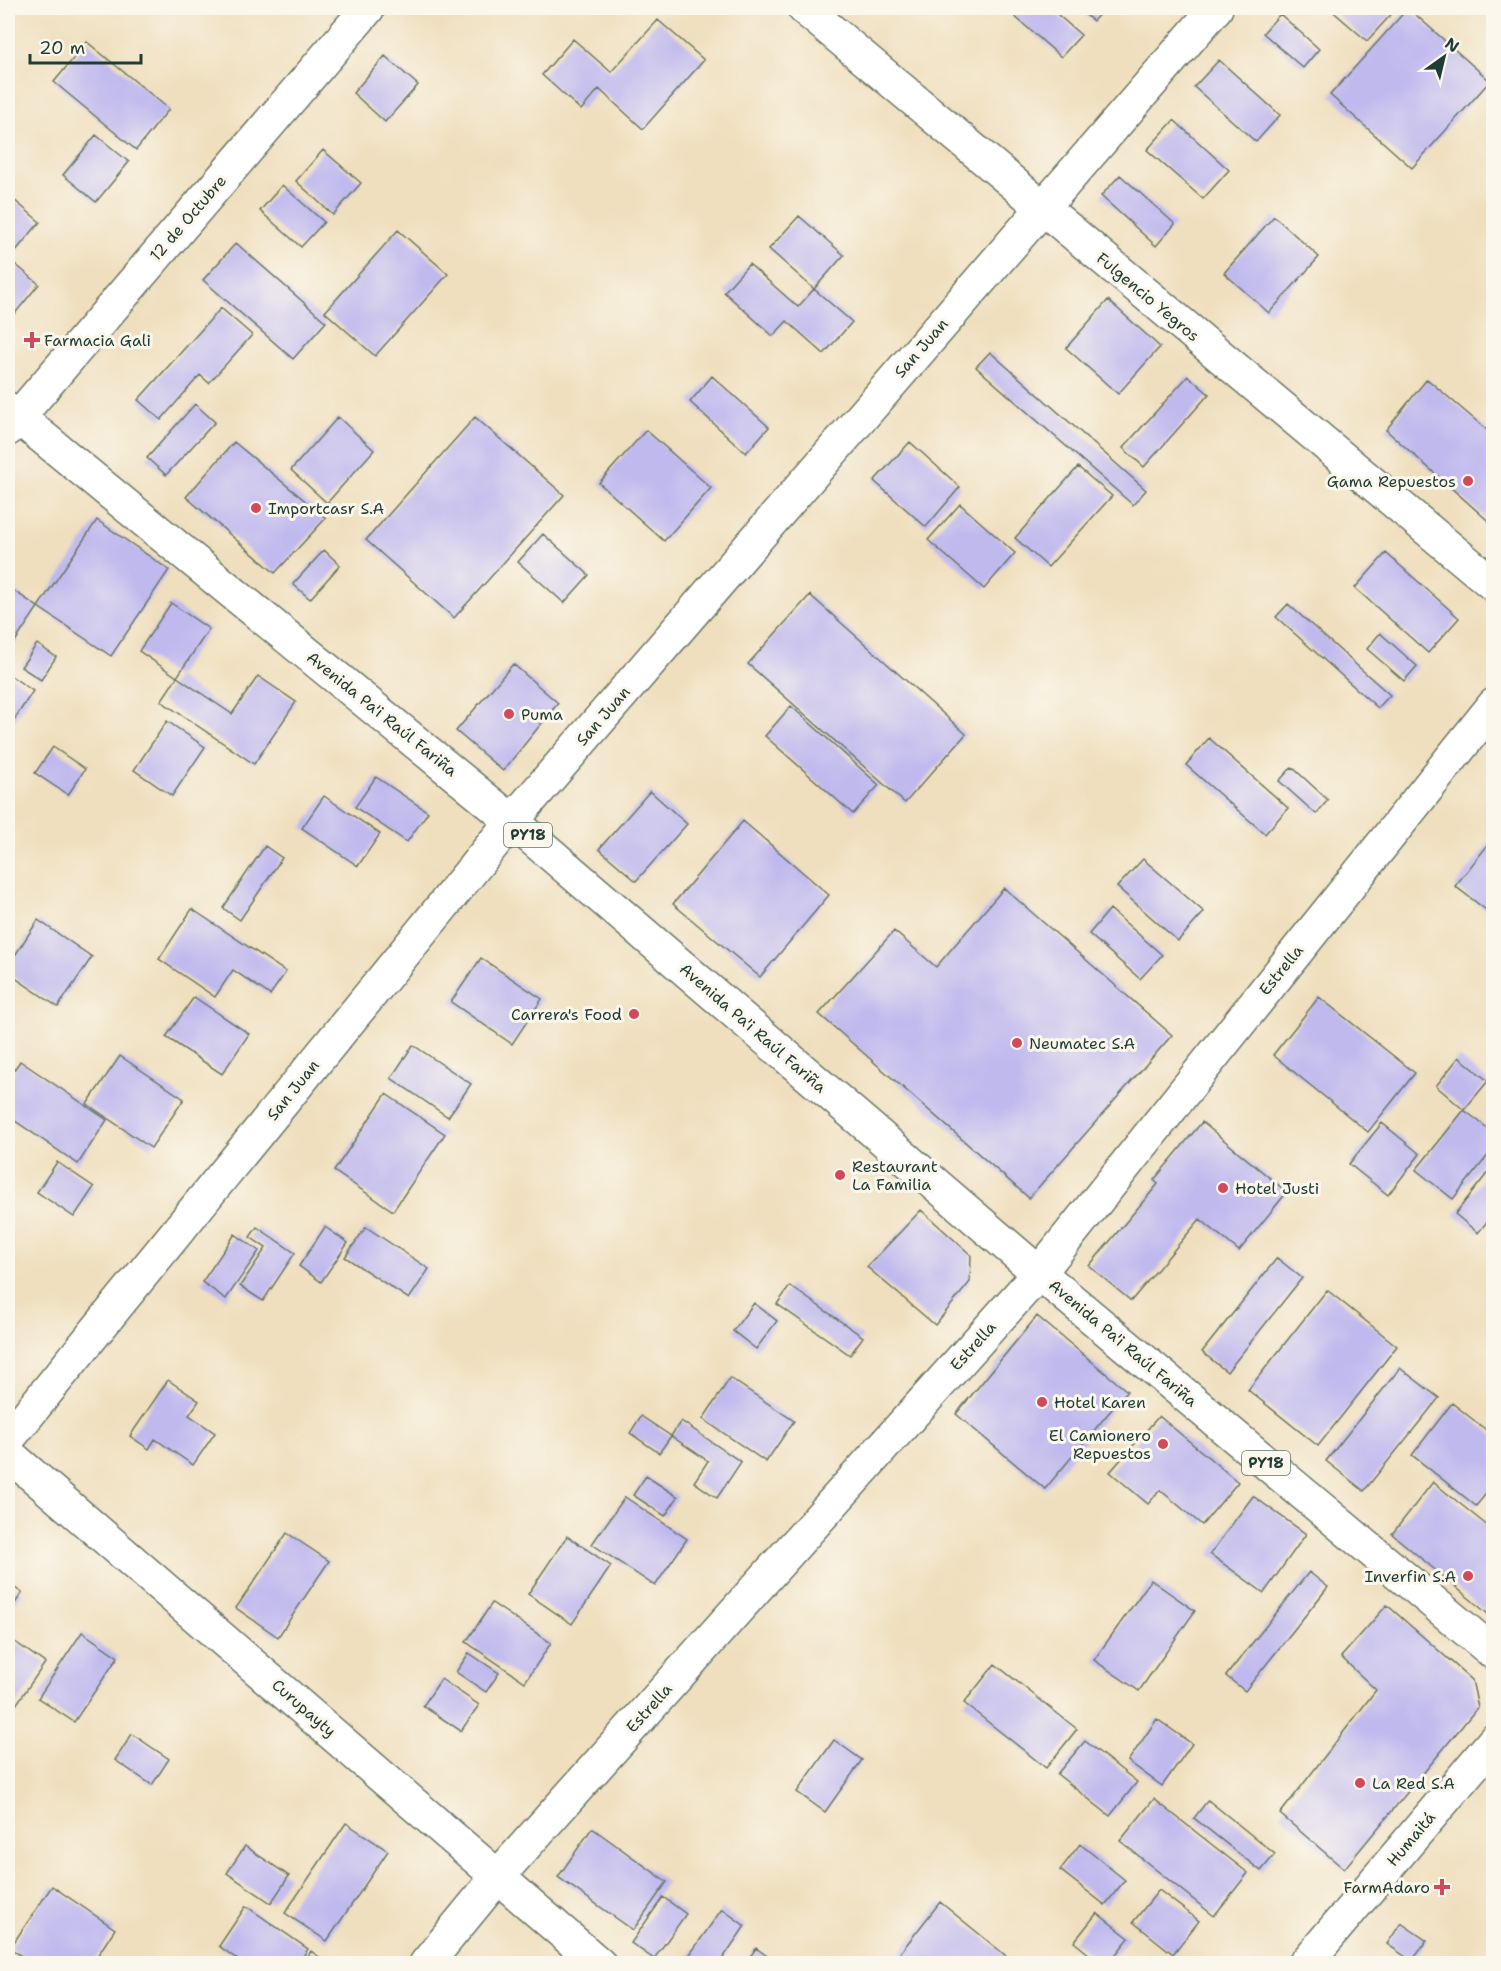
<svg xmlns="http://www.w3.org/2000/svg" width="1501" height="1971" viewBox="0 0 1501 1971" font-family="'Shantell Sans',sans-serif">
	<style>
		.building { fill: #c0b9ee }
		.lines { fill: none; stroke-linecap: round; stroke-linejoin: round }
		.minor-casing { stroke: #687664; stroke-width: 36 }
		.major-casing { stroke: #687664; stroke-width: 36 }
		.highway-casing { stroke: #687664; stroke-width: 36 }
		.minor { stroke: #fff; stroke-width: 33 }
		.major { stroke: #fff; stroke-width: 33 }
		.highway { stroke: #fff; stroke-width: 33 }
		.poi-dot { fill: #d1495b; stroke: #fbf7ec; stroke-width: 2 }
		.labels { text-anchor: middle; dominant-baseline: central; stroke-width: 6; stroke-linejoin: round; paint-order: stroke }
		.shield { fill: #fbf7ec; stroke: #61756b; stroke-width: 1.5 }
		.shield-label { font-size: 15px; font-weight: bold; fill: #1f3d34 }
		.street-label { font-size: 16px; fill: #1f3d34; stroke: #fbf7ec }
		.poi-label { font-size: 16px; fill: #1f3d34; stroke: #fbf7ec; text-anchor: start }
	</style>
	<rect width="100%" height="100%" fill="#fbf7ec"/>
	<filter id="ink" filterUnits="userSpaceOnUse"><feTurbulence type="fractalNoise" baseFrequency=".0167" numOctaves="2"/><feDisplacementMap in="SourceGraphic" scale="12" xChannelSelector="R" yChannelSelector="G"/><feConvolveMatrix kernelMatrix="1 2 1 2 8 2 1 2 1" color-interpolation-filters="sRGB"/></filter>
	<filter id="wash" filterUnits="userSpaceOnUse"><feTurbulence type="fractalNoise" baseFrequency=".008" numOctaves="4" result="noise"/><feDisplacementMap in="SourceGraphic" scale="24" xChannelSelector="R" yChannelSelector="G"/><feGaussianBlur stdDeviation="1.35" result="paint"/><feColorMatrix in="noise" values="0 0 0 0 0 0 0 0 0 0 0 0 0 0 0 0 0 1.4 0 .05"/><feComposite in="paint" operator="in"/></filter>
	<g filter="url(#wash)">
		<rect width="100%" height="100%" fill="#efdfbe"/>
		<g id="blocks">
			<!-- building -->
			<path class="building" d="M1005,8H1050L1081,35L1061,57Z
				M1077,8H1105L1093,21Z
				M1329,8H1397L1367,41Z
				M1408,8L1490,81L1412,168L1330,95Z
				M1280,14L1319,49L1303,68L1263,33Z
				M658,20L704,60L643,129L599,89L581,110L542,75L573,39L611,72Z
				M87,42L169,109L136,150L54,82Z
				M385,56L418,85L385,122L353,93Z
				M1219,60L1280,115L1256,142L1194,87Z
				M1174,120L1229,170L1203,199L1147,150Z
				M96,135L129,162L96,202L63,175Z
				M323,150L361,183L333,215L296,181Z
				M1120,175L1175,224L1156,246L1101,196Z
				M282,185L324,222L301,247L260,211Z
				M13,199L40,222L9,259L39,284L8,322V206Z
				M799,216L844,255L814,289L852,322L824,354L787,321L773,336L724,292L749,264L798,307L814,289L769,249Z
				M1274,216L1319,257L1269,313L1224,273Z
				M398,230L448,274L375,356L325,312Z
				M236,243L326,322L293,359L203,280Z
				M1108,300L1160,347L1118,394L1066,348Z
				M221,308L252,335L209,383L200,375L161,420L138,400Z
				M990,352L1146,490L1133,505L976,367Z
				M712,376L769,427L746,453L690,402Z
				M1188,376L1209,394L1144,467L1123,448Z
				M1427,379L1494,436V526L1386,430Z
				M195,404L215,422L166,475L147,458Z
				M338,417L374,450L327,503L291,470Z
				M475,417L564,495L454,618L366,540Z
				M646,430L711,488L664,541L599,483Z
				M234,442L326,518L275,573L186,497Z
				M910,442L960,487L926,527L874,481Z
				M1078,467L1112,496L1048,567L1015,538Z
				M960,504L1015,553L984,589L928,540Z
				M97,520L169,570L111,656L38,607L8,652V587L38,607Z
				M543,534L589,575L564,603L518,562Z
				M324,550L340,565L310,599L293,584Z
				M1386,553L1459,618L1428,653L1355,588Z
				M810,595L966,734L905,803L748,664Z
				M171,603L209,629L177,677L139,651Z
				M1288,604L1390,695L1378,708L1276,617Z
				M1380,633L1417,666L1404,681L1367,649Z
				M37,644L56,657L41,680L21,667Z
				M513,664L558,703L503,771L456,731Z
				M11,676L33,691L8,729V682Z
				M258,676L296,702L254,764L161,701L177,677L232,714Z
				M791,706L879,785L853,814L765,736Z
				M167,721L205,747L172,796L134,770Z
				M1209,738L1288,808L1265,834L1186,765Z
				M53,747L85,769L68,795L35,773Z
				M1292,767L1328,800L1316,814L1279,781Z
				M376,777L428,812L407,842L355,807Z
				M650,791L687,824L636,881L599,849Z
				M324,796L380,834L358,866L302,828Z
				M743,821L829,895L760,977L673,904Z
				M1491,841L1494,843V916L1455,886Z
				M265,846L282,858L240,920L223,908Z
				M1143,859L1204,912L1178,941L1117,887Z
				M1004,888L1172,1035L1029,1198L819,1014L894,931L936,967Z
				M192,909L286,972L270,995L233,970L215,997L159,959Z
				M1110,909L1162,955L1140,979L1089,934Z
				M38,920L92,957L58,1007L8,973V966Z
				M481,958L542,999L512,1044L451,1002Z
				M194,997L249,1034L222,1074L166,1037Z
				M1319,997L1415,1073L1368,1132L1273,1055Z
				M413,1045L471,1084L448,1117L391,1078Z
				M120,1056L184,1099L151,1148L87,1104Z
				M1459,1057L1488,1081L1464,1110L1494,1133V1148L1453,1199L1416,1170L1464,1110L1436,1086Z
				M20,1061L107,1120L78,1164L8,1116V1079Z
				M386,1094L445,1134L393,1211L334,1171Z
				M1202,1122L1287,1192L1239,1251L1200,1219L1131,1301L1089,1266L1158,1184L1154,1180Z
				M1382,1123L1420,1154L1388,1195L1349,1164Z
				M57,1162L94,1187L74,1217L37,1192Z
				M1494,1165V1213L1478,1233L1455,1214Z
				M921,1210L971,1255L970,1282L935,1325L867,1267Z
				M257,1227L295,1253L263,1301L240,1286L266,1248L250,1237Z
				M325,1227L348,1243L321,1282L299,1266Z
				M366,1227L429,1269L409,1299L345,1257Z
				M235,1234L259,1251L226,1299L202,1282Z
				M1277,1258L1302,1278L1227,1372L1202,1352Z
				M790,1286L863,1337L850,1355L777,1304Z
				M1327,1290L1397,1346L1318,1446L1248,1390Z
				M754,1303L777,1321L756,1349L733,1331Z
				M1037,1316L1127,1391L1045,1489L956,1414Z
				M1400,1368L1439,1398L1364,1491L1326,1461Z
				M730,1378L794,1421L766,1462L703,1419Z
				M168,1380L199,1401L189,1415L215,1433L193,1465L155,1439L149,1449L130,1436Z
				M1452,1403L1494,1436V1484L1476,1506L1412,1455Z
				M641,1416L671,1436L681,1421L741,1462L717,1498L694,1482L708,1461L671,1436L659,1453L630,1433Z
				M1159,1416L1238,1482L1202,1525L1160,1490L1148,1504L1110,1472Z
				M646,1476L678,1497L665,1516L633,1495Z
				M1433,1482L1494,1531V1619L1392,1534Z
				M1253,1496L1306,1534L1264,1593L1210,1554Z
				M625,1497L687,1539L655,1586L592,1544Z
				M287,1533L329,1561L278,1637L236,1608Z
				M567,1536L611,1566L572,1624L528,1594Z
				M1309,1572L1328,1587L1245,1691L1226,1676Z
				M1151,1580L1195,1611L1139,1691L1094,1660Z
				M8,1583L22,1593L8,1614Z
				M492,1603L551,1643L525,1682L466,1642Z
				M1387,1605L1472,1680L1478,1707L1344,1869L1280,1814L1376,1690L1341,1657Z
				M82,1632L118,1657L74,1722L38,1698Z
				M8,1637L45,1663L14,1708L8,1703Z
				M469,1653L499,1673L486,1692L456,1672Z
				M995,1664L1077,1729L1046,1768L964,1703Z
				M441,1679L479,1705L461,1731L423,1706Z
				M1157,1719L1192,1744L1162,1786L1128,1761Z
				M132,1734L169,1759L152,1785L115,1760Z
				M834,1740L862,1760L825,1812L797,1792Z
				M1085,1741L1137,1782L1110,1816L1057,1774Z
				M1154,1799L1248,1873L1214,1916L1120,1841Z
				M1208,1800L1275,1854L1261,1871L1194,1818Z
				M346,1823L388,1851L327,1941L285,1913Z
				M592,1828L667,1882L633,1930L558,1877Z
				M1080,1844L1125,1880L1105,1905L1060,1870Z
				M245,1846L289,1876L271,1903L227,1873Z
				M52,1886L115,1929L92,1964H33L10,1948Z
				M1159,1890L1199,1921L1173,1954L1133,1922Z
				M663,1897L686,1914L654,1959L631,1943Z
				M940,1902L1016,1964H913L900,1953Z
				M246,1906L308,1949L298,1964H244L219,1946Z
				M722,1909L745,1926L719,1964H683Z
				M1097,1913L1129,1938L1108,1964H1101L1074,1942Z
				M1401,1923L1427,1941L1412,1961L1387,1944Z
				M756,1948L778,1964H745Z
				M311,1951L329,1964H303Z"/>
		</g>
	</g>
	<g filter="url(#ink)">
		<use href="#blocks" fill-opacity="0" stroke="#687664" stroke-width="1.5"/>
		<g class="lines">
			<!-- minor casing -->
			<g class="minor-casing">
				<path id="minor" d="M804,8L1494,585
					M8,429L368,8
					M1039,1273L1494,705
					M8,1439L512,821L1216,8
					M8,1454L599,1964
					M1305,1964L1494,1741"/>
			</g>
			<!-- major casing -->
			<g class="major-casing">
				<path id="major" d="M426,1964L499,1875L1039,1273"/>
			</g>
			<!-- highway casing -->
			<g class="highway-casing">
				<path id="highway" d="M8,409L512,821L1039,1273L1494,1653"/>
			</g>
			<!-- minor -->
			<use href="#minor" class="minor"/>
			<!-- major -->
			<use href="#major" class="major"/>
			<!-- highway -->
			<use href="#highway" class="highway"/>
		</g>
	</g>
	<!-- markers -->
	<g class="poi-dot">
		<path d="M29 331h6v6h6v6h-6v6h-6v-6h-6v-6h6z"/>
		<circle cx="1468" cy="481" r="6"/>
		<circle cx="256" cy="508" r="6"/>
		<circle cx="509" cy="714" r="6"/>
		<circle cx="634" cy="1014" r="6"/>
		<circle cx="1017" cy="1043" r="6"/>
		<circle cx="840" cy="1175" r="6"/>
		<circle cx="1223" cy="1188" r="6"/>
		<circle cx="1042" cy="1402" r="6"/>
		<circle cx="1163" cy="1444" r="6"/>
		<circle cx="1468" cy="1576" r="6"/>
		<circle cx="1360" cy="1783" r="6"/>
		<path d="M1439 1878h6v6h6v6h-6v6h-6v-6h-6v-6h6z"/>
	</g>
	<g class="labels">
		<!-- shield labels -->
		<g class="shield">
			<rect x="504" y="823" width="48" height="24" rx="4.5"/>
			<rect x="1242" y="1451" width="48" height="24" rx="4.5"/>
		</g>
		<g class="shield-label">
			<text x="528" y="835">PY18</text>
			<text x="1266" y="1463">PY18</text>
		</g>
		<!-- street labels -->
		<g class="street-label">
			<text transform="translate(188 218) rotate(-49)">12 de Octubre</text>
			<text transform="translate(1148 297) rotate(40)">Fulgencio Yegros</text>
			<text transform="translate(921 348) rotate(-49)">San Juan</text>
			<text transform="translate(382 714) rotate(39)">Avenida Pa'i Raúl Fariña</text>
			<text transform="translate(603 716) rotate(-49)">San Juan</text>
			<text transform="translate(1281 970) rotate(-51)">Estrella</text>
			<text transform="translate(753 1028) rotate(41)">Avenida Pa'i Raúl Fariña</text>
			<text transform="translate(293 1090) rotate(-51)">San Juan</text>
			<text transform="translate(1123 1343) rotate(40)">Avenida Pa'i Raúl Fariña</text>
			<text transform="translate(973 1346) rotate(-48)">Estrella</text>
			<text transform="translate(304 1708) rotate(41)">Curupayty</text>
			<text transform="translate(649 1708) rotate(-48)">Estrella</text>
			<text transform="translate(1411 1839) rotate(-50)">Humaitá</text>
		</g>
		<!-- poi labels -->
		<g class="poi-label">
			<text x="44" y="340">Farmacia Gali</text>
			<text x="1456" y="481" text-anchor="end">Gama Repuestos</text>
			<text x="268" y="508">Importcasr S.A</text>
			<text x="521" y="714">Puma</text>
			<text x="622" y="1014" text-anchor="end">Carrera's Food</text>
			<text x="1029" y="1043">Neumatec S.A</text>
			<text x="852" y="1166">Restaurant<tspan x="852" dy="18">La Familia</tspan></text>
			<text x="1235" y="1188">Hotel Justi</text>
			<text x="1054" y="1402">Hotel Karen</text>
			<text x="1151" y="1435" text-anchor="end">El Camionero<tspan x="1151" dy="18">Repuestos</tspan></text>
			<text x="1456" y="1576" text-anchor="end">Inverfin S.A</text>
			<text x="1372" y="1783">La Red S.A</text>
			<text x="1430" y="1887" text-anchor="end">FarmAdaro</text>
		</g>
	</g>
	<!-- margin -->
	<rect width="1501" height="1971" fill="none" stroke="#fbf7ec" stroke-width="30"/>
	<!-- north arrow -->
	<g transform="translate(1444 57) rotate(34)" stroke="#fbf7ec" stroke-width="4.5" paint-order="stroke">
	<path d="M0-4.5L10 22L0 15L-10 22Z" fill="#1f3d34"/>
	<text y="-9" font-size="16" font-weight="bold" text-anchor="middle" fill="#1f3d34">N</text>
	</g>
	<!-- scale -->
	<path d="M30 54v9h111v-9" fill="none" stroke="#1f3d34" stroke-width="3"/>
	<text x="39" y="54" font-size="18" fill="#1f3d34" stroke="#fbf7ec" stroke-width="4.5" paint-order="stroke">20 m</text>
</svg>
